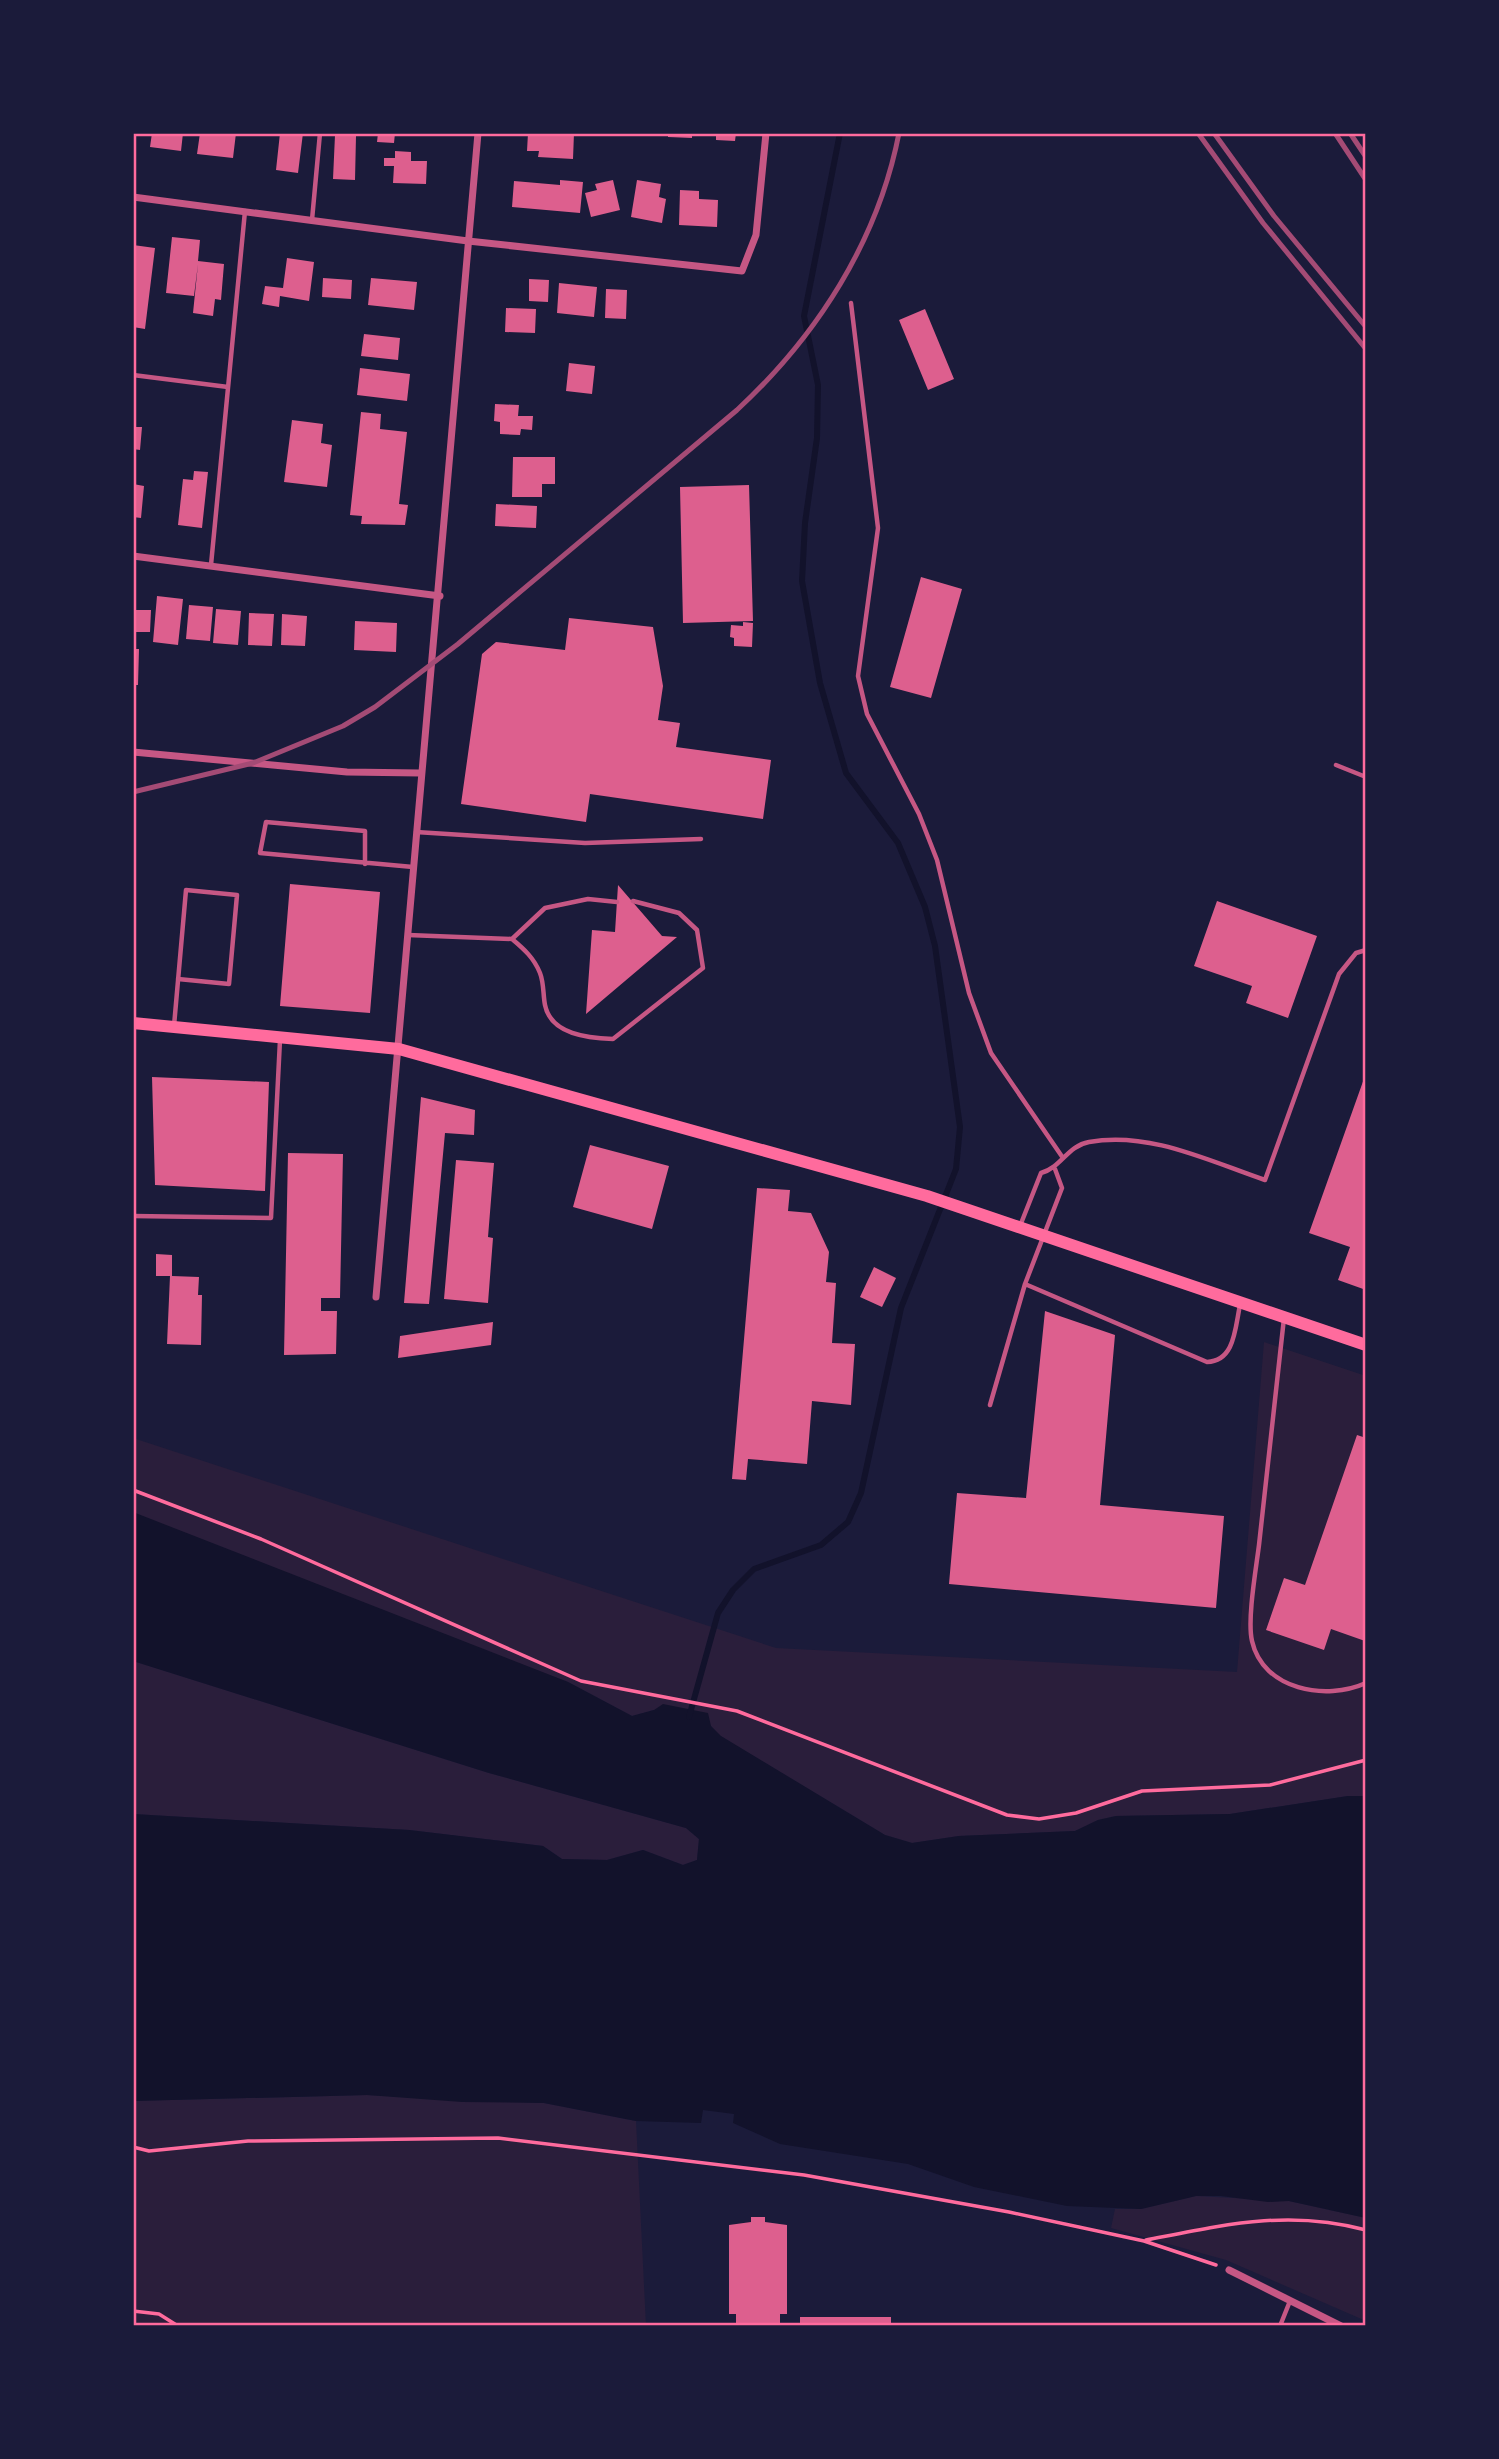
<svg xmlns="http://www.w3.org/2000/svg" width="1499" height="2459" viewBox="0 0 1499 2459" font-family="Jost,sans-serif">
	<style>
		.green { fill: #2a1e3b }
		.water { fill: #12122b }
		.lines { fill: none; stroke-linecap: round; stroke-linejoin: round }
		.stream { stroke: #12122b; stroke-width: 6 }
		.building { fill: #dd5f8e }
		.path { stroke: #ff6b9d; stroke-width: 3.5 }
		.service { stroke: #c65784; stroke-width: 4.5 }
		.minor { stroke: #c65784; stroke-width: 7 }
		.secondary { stroke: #ff6b9d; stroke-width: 12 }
		.rail { stroke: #a44b75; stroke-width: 5 }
		.neatline { fill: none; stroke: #ff6b9d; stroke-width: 2.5 }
	</style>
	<rect width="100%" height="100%" fill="#1b1b3a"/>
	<!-- green -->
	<path class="green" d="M1264,1342L1366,1376V1796H1348L1230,1814L1116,1816L1098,1820L1075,1831L959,1836L912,1843L885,1835L720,1736L711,1726L654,1710L632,1716L568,1682L133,1522V1438L776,1648L1237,1672Z
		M133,1661L489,1773L686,1828L699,1839L697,1860L683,1865L643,1850L607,1860L562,1859L543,1846L409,1830L133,1814Z
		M367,2095L544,2103L636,2121L646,2326H133V2101Z
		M1196,2196L1289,2201L1366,2218V2321L1226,2260L1111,2228L1115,2209H1141Z"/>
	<!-- water -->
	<path class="water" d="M133,1512L568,1682L632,1716L654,1710L663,1704L708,1713L711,1726L721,1736L885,1835L912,1843L959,1836L1075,1831L1098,1820L1116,1816L1230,1814L1348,1796H1366V2218L1289,2201L1268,2202L1221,2196H1196L1141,2209L1067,2206L974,2187L908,2164L780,2144L733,2123L734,2114L703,2110L701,2123L636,2121L544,2103L462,2102L367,2095L133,2101V1814L409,1830L543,1846L562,1859L607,1860L643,1850L683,1865L697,1860L699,1839L686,1828L489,1773L133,1661Z"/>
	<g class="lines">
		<!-- stream -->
		<path class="stream" d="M689,1717L718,1613L733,1590L754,1569L821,1545L848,1522L861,1493L901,1308L956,1169L960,1127L935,946L925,907L898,843L846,773L820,683L802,581L805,523L817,438L818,385L804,316L840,133"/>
	</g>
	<!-- building -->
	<path class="building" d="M152,133H183L181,151L150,147Z
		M200,133H236L233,158L197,154Z
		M280,133H303L298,173L276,170Z
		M378,133H395L394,143L377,142Z
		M528,133H574L573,159L538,157L539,151H527Z
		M668,133H692V138L668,137Z
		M716,133H736L735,141L716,140Z
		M335,135L356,136L355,180L333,179Z
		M395,151L411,152V161H427L426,184L393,183L394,166H384V158H395Z
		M560,180L583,182L580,213L512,207L514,181L560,185Z
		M613,180L620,210L591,217L585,193L597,190L595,184Z
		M637,180L661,184L659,197L666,199L662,223L631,217Z
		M680,190L699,191V199L718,200L717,227L679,225Z
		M172,237L200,240L198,261L224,264L221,300L215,299L213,316L193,313L198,264L194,296L166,293Z
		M133,245L155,248L145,329L133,327Z
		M287,258L314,262L309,301L280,296L279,307L262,304L265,286L283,288Z
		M323,278L352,280L351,299L322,297Z
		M371,278L417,282L414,310L368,305Z
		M529,279L549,280L548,302L529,301Z
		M559,283L597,287L594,317L557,313Z
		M606,289L627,290L626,319L605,318Z
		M506,308L536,309L535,333L505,332Z
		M925,309L954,379L928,390L899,320Z
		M364,334L400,338L398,360L361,356Z
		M569,363L595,366L592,394L566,391Z
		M360,368L410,374L407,401L357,395Z
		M495,404L519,405L518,416H533L532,430L521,429L520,435L500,434V422L494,421Z
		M361,412L381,414L380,429L407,432L399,504L408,505L405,525L361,524L362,516L350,515Z
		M292,420L323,424L321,443L332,445L327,487L284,482Z
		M133,427H142L140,450L133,449Z
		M513,457H555V484H542V497H512Z
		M194,471L208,472L202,528L178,525L183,479L193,480Z
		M133,484L144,486L141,518L133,517Z
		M749,485L753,621L683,623L680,487Z
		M496,504L537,506L536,528L495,526Z
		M921,577L962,589L931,698L890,687Z
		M157,596L183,599L178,645L153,642Z
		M189,605L213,607L210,641L186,639Z
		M216,609L241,611L238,645L213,643Z
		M134,610H151L150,632H133Z
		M249,613L274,614L272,646L248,645Z
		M282,614L307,616L305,646L281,645Z
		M569,618L653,627L663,686L658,720L680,723L676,747L771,760L763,819L590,794L586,822L461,804L482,654L496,642L565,650Z
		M355,621L397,623L396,652L354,650Z
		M743,622L753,623L752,647L734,646V638L730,637L731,625L743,626Z
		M133,649H139L138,685H133Z
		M290,884L380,892L370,1013L280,1006Z
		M618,885L662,936L677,937L586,1014L592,930L615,932Z
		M1217,901L1317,936L1288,1018L1246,1003L1252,986L1194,966Z
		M1366,1073V1290L1338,1280L1350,1247L1309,1233Z
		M152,1077L269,1082L265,1191L155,1185Z
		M133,1081H136V1109H133Z
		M421,1097L475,1110L474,1135L445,1133L429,1304L404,1303Z
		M590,1145L669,1166L652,1229L573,1207Z
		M288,1153L343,1154L340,1298H321V1311H337L336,1354L284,1355Z
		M456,1160L494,1163L488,1237L493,1238L488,1303L444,1299Z
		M757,1188L790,1190L788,1211L811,1213L829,1252L826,1282L836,1283L832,1343L855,1344L851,1405L812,1401L807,1464L748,1459L746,1480L732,1479Z
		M156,1254L172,1255V1276L199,1277L198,1295H202L201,1345L167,1344L170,1276H156Z
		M874,1267L896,1278L882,1307L860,1297Z
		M1045,1311L1115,1335L1100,1505L1224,1516L1216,1608L949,1584L957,1493L1026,1498Z
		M493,1322L491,1345L398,1358L400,1336Z
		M1357,1435L1366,1438V1637L1365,1641L1331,1629L1324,1650L1266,1630L1284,1578L1305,1585Z
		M751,2217H765V2222L787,2225V2314H780V2326H736V2314H729V2225L751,2222Z
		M800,2317H891V2326H800Z"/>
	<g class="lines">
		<!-- path -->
		<path class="path" d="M133,1490L261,1539L581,1681L737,1711L1007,1815L1039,1819L1076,1813L1142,1791L1270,1785L1366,1760
			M133,2147L149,2151L248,2141L498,2138L804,2175L1009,2212L1144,2241L1216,2265
			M1146,2240C1223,2225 1288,2209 1366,2230
			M133,2311L159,2314L178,2326"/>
		<!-- service -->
		<path class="service" d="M312,220L320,133
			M851,303L878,528L858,676L867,714L919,814L937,860L969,993L991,1053L1063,1158
			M133,375L228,387
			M211,565L245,211
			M1336,765L1366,777
			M416,832L585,843L701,839
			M365,864V831L266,822L260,853L413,867
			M408,935L512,939L545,908L588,899L617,902
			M512,939C524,949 534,958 540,973C544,983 543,995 545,1005C551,1035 589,1038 613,1039L703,968L697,930L679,913L633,901
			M174,1026L186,890L237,895L229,984L178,979
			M133,1216L271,1218L280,1040
			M1020,1226L1041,1173C1062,1167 1067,1146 1089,1142C1149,1131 1209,1161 1265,1180L1339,974L1356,953L1366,950
			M1025,1284L1062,1188L1055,1169
			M1284,1318C1275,1394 1267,1470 1259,1545C1256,1569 1247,1620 1252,1641C1263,1690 1326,1701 1366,1683
			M990,1405L1025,1284L1207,1362C1235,1361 1235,1328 1240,1305
			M1280,2326L1290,2301"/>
		<!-- minor -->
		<path class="minor" d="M133,197L468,241L742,271L756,235L766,133
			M133,556L440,596
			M133,752L347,772L420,773
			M376,1297L478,133
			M1229,2270L1341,2326"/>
		<!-- secondary -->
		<path class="secondary" d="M133,1023L399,1049L927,1196L1366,1345"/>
		<!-- rail -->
		<path class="rail" d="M1198,133L1263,223L1366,349
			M1214,133L1274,216L1366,327
			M1335,133L1366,180
			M1350,133L1366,157
			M133,792L253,763L343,726L375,707L458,644L737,410C817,336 878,241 899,133"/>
	</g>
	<!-- border -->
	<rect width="1499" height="2459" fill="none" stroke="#1b1b3a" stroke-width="270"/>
	<rect x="135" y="135" width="1229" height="2189" class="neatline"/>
</svg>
